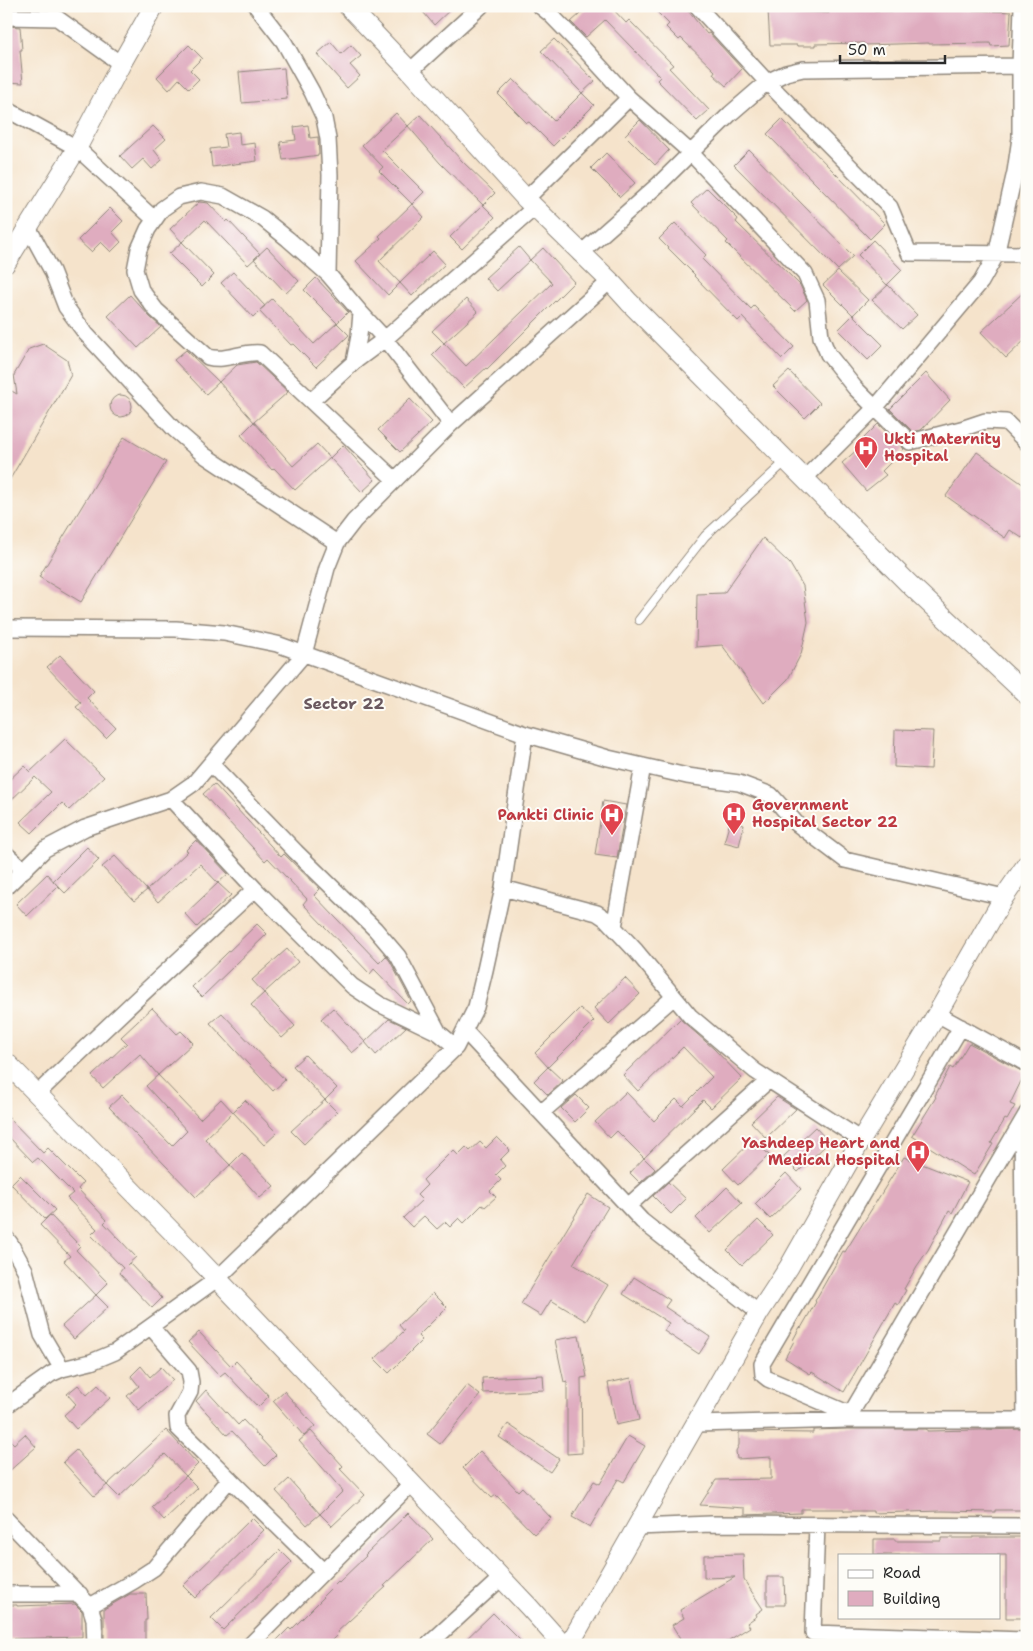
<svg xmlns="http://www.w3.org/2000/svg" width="1033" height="1651" viewBox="0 0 1033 1651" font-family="'Shantell Sans',sans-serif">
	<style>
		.building { fill: #dfacbf }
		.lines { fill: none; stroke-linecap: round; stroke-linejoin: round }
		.service-casing { stroke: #90877b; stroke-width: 10 }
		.minor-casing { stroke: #90877b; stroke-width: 18 }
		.tertiary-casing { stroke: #90877b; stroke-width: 21 }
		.service { stroke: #fff; stroke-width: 8 }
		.minor { stroke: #fff; stroke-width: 15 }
		.tertiary { stroke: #fff; stroke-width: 19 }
		.labels { text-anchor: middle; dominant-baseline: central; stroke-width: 4; stroke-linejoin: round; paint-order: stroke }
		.health-label { font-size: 15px; font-weight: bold; fill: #be3a42; stroke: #fdfcf7; text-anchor: start }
		.neighbourhood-label { font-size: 16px; font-weight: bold; fill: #6a585f; stroke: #fdfcf7 }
	</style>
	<rect width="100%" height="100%" fill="#fdfcf7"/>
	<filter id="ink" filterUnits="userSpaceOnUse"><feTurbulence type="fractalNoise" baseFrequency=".02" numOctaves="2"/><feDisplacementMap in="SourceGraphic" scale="10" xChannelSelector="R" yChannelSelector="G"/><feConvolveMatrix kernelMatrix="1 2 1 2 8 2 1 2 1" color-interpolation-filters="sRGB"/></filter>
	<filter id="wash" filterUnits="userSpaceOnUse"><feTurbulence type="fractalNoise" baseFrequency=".0096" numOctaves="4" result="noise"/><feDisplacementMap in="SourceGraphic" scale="20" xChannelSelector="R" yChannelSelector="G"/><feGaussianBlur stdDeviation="1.12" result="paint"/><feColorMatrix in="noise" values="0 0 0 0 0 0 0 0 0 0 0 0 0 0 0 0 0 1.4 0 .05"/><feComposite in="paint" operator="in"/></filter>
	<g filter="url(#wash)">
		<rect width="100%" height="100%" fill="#f5e3cb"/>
		<g id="blocks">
			<!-- building -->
			<path class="building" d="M418,6H454L434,25Z
				M589,6H610L626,23L629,20L673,65L669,68L709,110L697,121L657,80L660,77L605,20L586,37L571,22Z
				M651,6H684L707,34L709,33L742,69L726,86L713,74L715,71L681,38L679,40L666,27L669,24Z
				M829,8L892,11V9L928,10H954V9L1011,12L1009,45L991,46L990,43L929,44V43L864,45V43L815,44V46H797V45H770L768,10L829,13Z
				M6,26L20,27L22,50H20L23,83L6,82Z
				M554,39L595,81L582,93L541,51Z
				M331,42L341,54L351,45L361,56L350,65L360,76L347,88L317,54Z
				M189,45L202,58L190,70L199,79L189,89L179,79L169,90L157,77Z
				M284,68L287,99L242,103L239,72Z
				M513,79L554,121L582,93L594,105L553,146L529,122L527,123L498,94Z
				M396,113L408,126L382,150L424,192L412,204L379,171L383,167L362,145Z
				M420,115L462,161L495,193L483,205L440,163L408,126Z
				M782,119L885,224L870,239L767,134Z
				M640,120L669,150L655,165L625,135Z
				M308,125L310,138L318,137L319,155L283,160L280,142L296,140L294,127Z
				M153,126L166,139L154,150L162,160L152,169L143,159L132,169L120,156Z
				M239,132L240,145L255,143L257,161L212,167L210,149L226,147L224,134Z
				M749,150L853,256L838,270L734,165Z
				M606,153L635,183L620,197L591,168Z
				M707,188L738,219L736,222L800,285L807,300L795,311L726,243L728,241L691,203Z
				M199,202L208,203L226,222L228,220L260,254L248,265L205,220L182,242L170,229Z
				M412,204L424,217L379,261L400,283L388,295L356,261L381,238L379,236Z
				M483,205L495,217L462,249L450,237Z
				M110,208L123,221L112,232L121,242L111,252L101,242L91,252L78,240Z
				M675,223L706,255L702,259L751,309L754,306L794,347L782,359L742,317L738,321L694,276L695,275L659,239Z
				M873,240L902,270L887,285L858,255Z
				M182,242L214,275L202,287L169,254Z
				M267,247L299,281L286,293L254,259Z
				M519,247L530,260L497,291L485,278Z
				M543,248L574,282L487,369L486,368L464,388L432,355L444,343L466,366L552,283L530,260Z
				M433,251L445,264L412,296L400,283Z
				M838,271L868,300L853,315L823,285Z
				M233,272L265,306L260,310L272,299L314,344L337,323L349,335L316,367L293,344L291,345L259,311L253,317L221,283Z
				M316,278L348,312L337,323L304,290Z
				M888,285L917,315L902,329L872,300Z
				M1027,289V338L1006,358L981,332Z
				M130,295L150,317L161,327L138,348L108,316Z
				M466,299L478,312L444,343L432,331Z
				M853,315L883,345L868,360L838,330Z
				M43,344L67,360L71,375L6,486V388L17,394L14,375L29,349Z
				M186,350L219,382L206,394L174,360Z
				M256,362L288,392L254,422L219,382L237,365Z
				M789,371L820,403L805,418L773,386Z
				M926,373L950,400L921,430L913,432L890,409Z
				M110 406a11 11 0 1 1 22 0a11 11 0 1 1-22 0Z
				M410,399L432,422L400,452L378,430Z
				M254,422L293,466L317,444L330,458L295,490L274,468L272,470L241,435Z
				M878,424L904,449L882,471L886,475L866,491L842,463L867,441L864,438Z
				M124,437L166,462L81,602L39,577Z
				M343,445L375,480L362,492L330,458Z
				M977,452L1027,487V532L1022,538L1010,530L1005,538L946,496Z
				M763,538L790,564L803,586L808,622L801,654L788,679L764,703L722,645L696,647L697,594L724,593Z
				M60,655L94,691L87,698L116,728L106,738L76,707L81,703L47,667Z
				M895,730L933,731L931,769L894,767Z
				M65,739L104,777L69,810L62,803L32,833L20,822L51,792L35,777L6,805V783L24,766L30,772Z
				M214,784L281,857L284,854L320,889L314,895L379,963L386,956L390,961L411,1001L408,1004L374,969L370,974L303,904L307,899L268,858L265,861L203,794Z
				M603,801L626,805L617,858L595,855Z
				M730,822L744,825L739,846L724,842Z
				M196,840L228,874L218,883L200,864L158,902L147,890L188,851L186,850Z
				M87,847L99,860L65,893L53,881Z
				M115,856L147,890L134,901L102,867Z
				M47,874L58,886L27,916L16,904Z
				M218,883L231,895L197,927L185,914Z
				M257,924L267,934L202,997L192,987Z
				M287,949L298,962L264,993L252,980Z
				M625,978L640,994L609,1024L594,1008Z
				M264,993L295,1026L282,1038L251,1005Z
				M152,1008L177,1034L181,1031L193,1043L158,1075L140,1054L103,1088L92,1076L127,1043L121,1037Z
				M333,1008L365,1042L352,1053L321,1019Z
				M580,1008L594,1021L548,1067L535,1053Z
				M222,1013L285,1080L273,1091L210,1023Z
				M389,1019L406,1027L376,1055L365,1042Z
				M680,1019L714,1049L742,1078L711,1108L703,1100L644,1158L617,1131L610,1138L595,1122L626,1092L654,1121L676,1099L683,1106L712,1077L683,1047L638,1091L623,1075Z
				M969,1043L1025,1073L1010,1104L1015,1106L1007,1120L1005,1119L991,1143L993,1144L974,1175L912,1136L936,1097L935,1096L950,1067L953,1069Z
				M305,1055L337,1088L325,1100L293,1066Z
				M548,1067L563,1081L548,1095L534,1081Z
				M158,1075L200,1119L221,1099L233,1112L205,1139L230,1165L196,1197L109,1107L122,1095L172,1146L187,1131L146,1086Z
				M576,1095L589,1108L575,1122L561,1108Z
				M777,1097L796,1109L766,1138L751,1122Z
				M245,1100L277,1133L264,1145L233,1112Z
				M325,1100L337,1112L304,1144L291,1131Z
				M6,1115L43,1153L48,1148L83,1183L78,1189L107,1220L104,1223L136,1257L127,1265L129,1263L162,1298L152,1308L119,1273L123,1268L91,1235L97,1229L67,1198L73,1193L38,1158L33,1162L6,1134Z
				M815,1127L829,1142L798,1172L783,1157Z
				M497,1137L510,1150L500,1160L505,1166L496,1175L501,1180L490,1191L496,1197L485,1207L482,1205L464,1223L459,1218L450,1227L445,1222L437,1229L424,1216L412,1227L403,1218L422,1200L417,1195L427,1185L423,1180L453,1150L458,1155L466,1147L470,1151L480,1142L486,1148Z
				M754,1139L769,1155L738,1185L723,1169Z
				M242,1153L274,1186L260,1198L230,1165Z
				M904,1157L968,1182L952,1213L949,1211L928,1250L917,1266L904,1289L906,1290L898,1305L895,1303L844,1392L812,1372L810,1374L785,1358L794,1341L793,1340L800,1327L801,1328L816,1302L815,1301L843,1251L845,1252Z
				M644,1158L655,1169L640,1183L630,1173Z
				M786,1173L801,1189L770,1219L755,1204Z
				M20,1175L55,1210L45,1219L11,1184Z
				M668,1182L686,1199L671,1214L653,1196Z
				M727,1187L742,1203L710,1233L696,1218Z
				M588,1194L608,1207L573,1264L608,1285L586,1321L551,1300L541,1316L521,1304Z
				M50,1215L80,1246L76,1250L108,1283L96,1295L64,1261L70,1256L40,1225Z
				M758,1220L773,1235L742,1265L727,1250Z
				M634,1277L670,1300L665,1307L710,1337L699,1354L664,1331L669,1323L623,1294Z
				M433,1293L447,1307L418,1336L422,1340L389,1373L375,1359L404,1331L399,1325Z
				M96,1295L108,1307L74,1339L62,1326Z
				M199,1332L231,1366L236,1361L269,1396L258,1407L225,1372L220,1376L188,1342Z
				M579,1336L587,1377L581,1378L582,1453L567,1454V1381L564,1382L555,1340Z
				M141,1366L150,1377L161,1367L173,1380L139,1410L127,1396L139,1386L131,1376Z
				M543,1375L544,1390L483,1393L482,1378Z
				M631,1378L639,1420L616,1425L608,1383Z
				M78,1385L87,1395L98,1385L110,1398L76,1429L64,1415L76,1404L67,1394Z
				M467,1385L480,1395L440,1444L427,1434Z
				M206,1390L238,1425L243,1420L276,1455L265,1466L232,1431L227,1435L196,1401Z
				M284,1391L315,1426L304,1436L273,1401Z
				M508,1424L559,1459L550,1472L499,1437Z
				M847,1429H927V1431L1026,1429L1027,1510H995V1512L942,1511L873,1513V1511H844V1509H801V1513L745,1515V1508L700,1505L716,1480L771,1479V1457L737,1459L736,1451L739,1445V1432L813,1433V1430Z
				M166,1430L198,1464L186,1476L165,1454L119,1497L107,1485Z
				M311,1431L343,1466L340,1469L365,1495L332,1526L320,1514L343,1491L299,1441Z
				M25,1434L36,1447L6,1474V1436L14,1444Z
				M628,1436L645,1446L624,1482L618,1479L590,1527L572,1517L594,1481L600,1484Z
				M76,1450L107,1485L94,1496L63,1462Z
				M480,1451L518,1491L522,1487L551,1518L534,1534L496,1495L492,1498L463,1468Z
				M186,1476L198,1488L164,1520L152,1507Z
				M289,1479L320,1514L307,1525L276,1491Z
				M408,1513L433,1539L384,1586L386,1587L337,1632L338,1634L327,1645H272L289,1628L291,1630L323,1598L322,1597L338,1581L339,1582L366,1556L365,1555Z
				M252,1518L264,1530L195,1598L183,1586Z
				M973,1537H1027V1618H1006V1555H874V1539H895V1541H941V1538H973Z
				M280,1550L292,1562L223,1630L211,1618Z
				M743,1554L744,1580L763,1609L756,1614L757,1616L747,1623L750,1627L721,1645H684L672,1625L684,1618L680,1610L735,1577L704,1578V1555Z
				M767,1577H784L785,1605H767Z
				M130,1594H146L147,1620H145V1645H104V1609Z
				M75,1604L82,1611V1637L6,1639V1605H17V1606Z
				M493,1613L525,1645H460Z"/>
		</g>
	</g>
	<g filter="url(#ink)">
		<use href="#blocks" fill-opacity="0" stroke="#90877b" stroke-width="1"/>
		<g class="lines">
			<!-- service casing -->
			<g class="service-casing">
				<path id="service" d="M639,620L705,536L786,461"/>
			</g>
			<!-- minor casing -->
			<g class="minor-casing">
				<path id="minor" d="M256,6L284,42L312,92L324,118L328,139L330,175L328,274
					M540,6L550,14L585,50L629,98L690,152L805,274L817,300L821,337L828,354L855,388L910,442L961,429L985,421L1006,422L1027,443
					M6,17L57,18L121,64
					M1020,66L803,69L786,73L767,82L890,207L909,253L1027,254
					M410,71L481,6
					M6,109L77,148L154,219
					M526,199L629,98
					M28,227L52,271L66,307L86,334L174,429L204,455L337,543
					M580,254L659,184L730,114L767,82L697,6
					M354,362L359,336L361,313
					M311,401L354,362L385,339L534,208
					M805,478L875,408L981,282L996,255L1015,172L1020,138V66L1022,6
					M394,479L260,353C242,351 226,362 208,357L156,310L141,290L135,270L139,249L148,229L162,209L179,197L201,192L223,196L262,218L288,239L328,274L361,313L385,339L451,424
					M6,628L176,629L224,633L277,644L525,734L608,758L687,776L739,783L771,795L796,823L845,860L1004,897
					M211,764L296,852L375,929L398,956L439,1033
					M171,799L255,889L352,986L379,1004L439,1033L456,1047
					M6,854L24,870
					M6,887L45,849L85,828L171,799L194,783L304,654L327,568L337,543L354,521L451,424L610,281
					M503,888L597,913L606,919L636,951L690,1016L755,1071L861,1140
					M614,927L643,766
					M937,1014L1027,1064
					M465,1031L642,1221L759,1313
					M37,1094C109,1024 182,957 255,889
					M542,1112L674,997
					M1022,1122L1025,1420
					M628,1206L769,1080
					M6,1238L10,1243L25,1270L42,1335L62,1369
					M151,1327L189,1371L191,1382L190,1392L177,1416L178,1428L323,1571
					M6,1406L51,1374L62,1369L91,1362L115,1352L217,1279L456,1047L476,1007L485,970L503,888L525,734
					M850,1414L768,1379L763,1375L762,1364L961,1027
					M847,1420L1027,1113
					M697,1424L847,1420H1027
					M6,1519L90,1606L94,1619L95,1645
					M817,1525L813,1633L1027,1640
					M637,1527L711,1524L1027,1526
					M6,1594H80
					M90,1606L134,1581L154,1568L230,1479
					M250,1645L411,1484
					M428,1645L501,1578"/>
			</g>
			<!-- tertiary casing -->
			<g class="tertiary-casing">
				<path id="tertiary" d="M348,6L410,71L526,199L610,281L629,302L908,583L1027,695
					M6,263L77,148L121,64L154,6
					M6,1062L190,1250L529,1607L563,1645
					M569,1645L759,1313L789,1267L861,1140L937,1014L1004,897L1027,864"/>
			</g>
			<!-- service -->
			<use href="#service" class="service"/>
			<!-- minor -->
			<use href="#minor" class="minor"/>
			<!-- tertiary -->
			<use href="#tertiary" class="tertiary"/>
		</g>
	</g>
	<!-- icons -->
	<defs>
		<g id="hospital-pin" transform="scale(1.25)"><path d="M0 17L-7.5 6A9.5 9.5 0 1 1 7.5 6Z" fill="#e0444e" stroke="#fdfcf7"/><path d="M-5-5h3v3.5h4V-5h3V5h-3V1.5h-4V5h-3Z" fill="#fff"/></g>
	</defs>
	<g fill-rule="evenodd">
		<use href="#hospital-pin" x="866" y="448"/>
		<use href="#hospital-pin" x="734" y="814"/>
		<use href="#hospital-pin" x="612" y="815"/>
		<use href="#hospital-pin" x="918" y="1152"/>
	</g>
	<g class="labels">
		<!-- health labels -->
		<g class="health-label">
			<text x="884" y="439">Ukti Maternity<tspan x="884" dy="17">Hospital</tspan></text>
			<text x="752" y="805">Government<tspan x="752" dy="17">Hospital Sector 22</tspan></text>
			<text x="594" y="815" text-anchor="end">Pankti Clinic</text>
			<text x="900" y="1143" text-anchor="end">Yashdeep Heart and<tspan x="900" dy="17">Medical Hospital</tspan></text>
		</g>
		<!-- neighbourhood labels -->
		<g class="neighbourhood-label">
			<text x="344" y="703">Sector 22</text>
		</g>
	</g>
	<!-- margin -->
	<rect width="1033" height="1651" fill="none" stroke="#fdfcf7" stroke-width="25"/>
	<!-- legend -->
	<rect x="838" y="1554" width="162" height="65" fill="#fdfcf7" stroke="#a9a8a5"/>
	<rect x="848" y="1570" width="25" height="8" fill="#ffffff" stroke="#a9a8a5"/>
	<text x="883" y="1578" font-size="15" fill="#2b2b2b">Road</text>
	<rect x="848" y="1591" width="25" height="15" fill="#dfacbf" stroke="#a9a8a5"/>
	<text x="883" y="1604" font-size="15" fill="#2b2b2b">Building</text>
	<!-- scale -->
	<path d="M840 55v8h105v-8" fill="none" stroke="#2b2b2b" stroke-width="2.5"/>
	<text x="848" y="55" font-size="15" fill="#2b2b2b" stroke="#fdfcf7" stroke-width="4" paint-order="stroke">50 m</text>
</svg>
